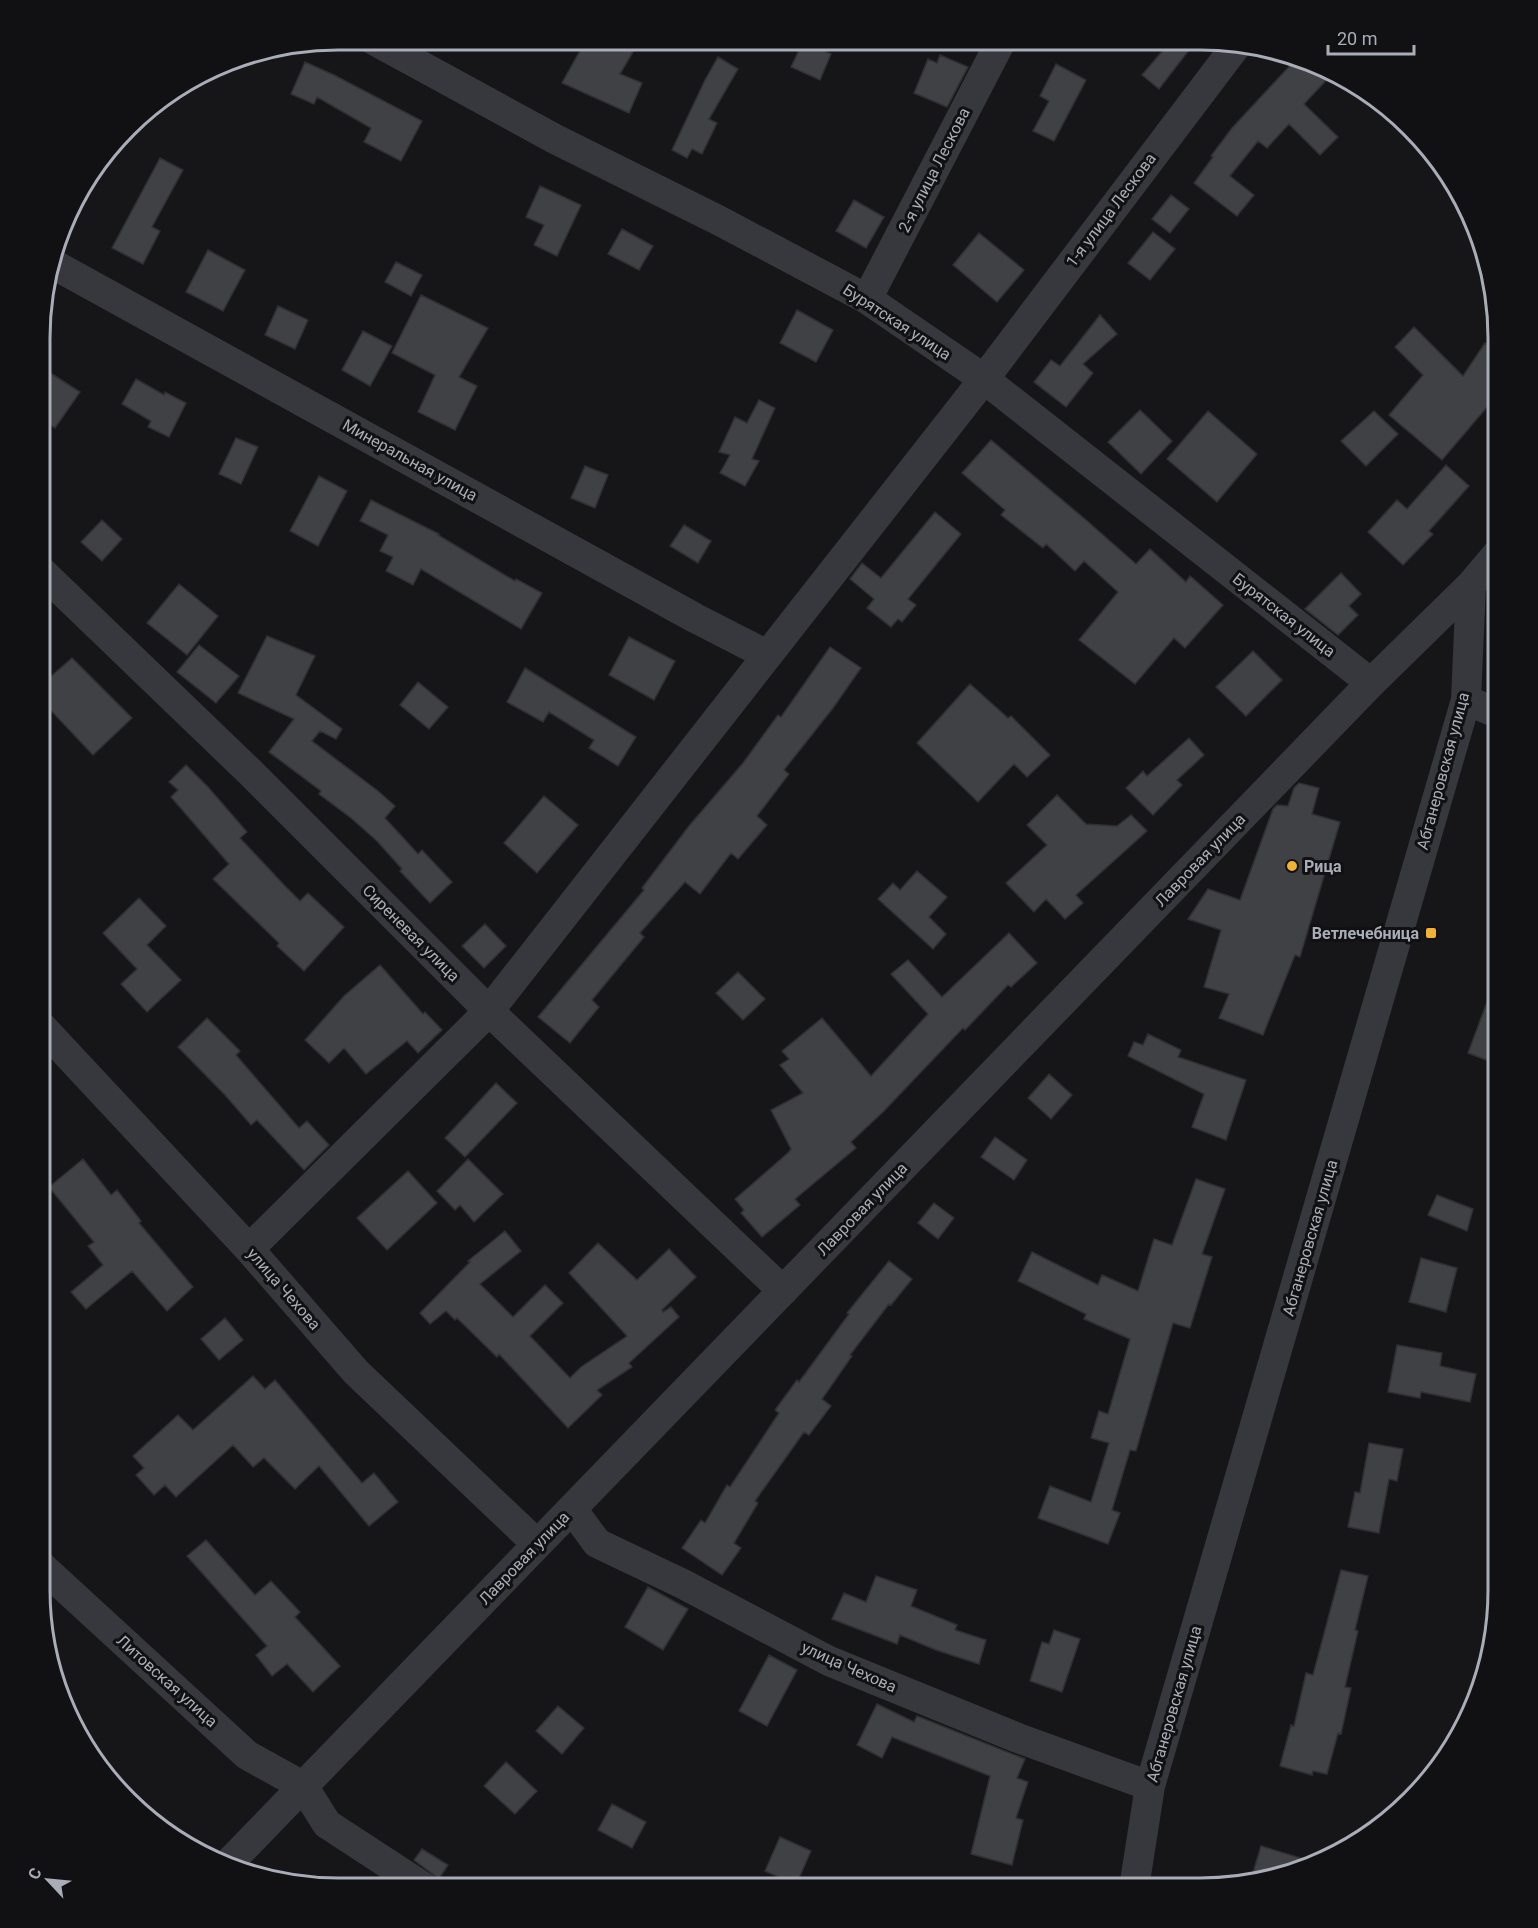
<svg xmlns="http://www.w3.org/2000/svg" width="1538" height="1928" viewBox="0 0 1538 1928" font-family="Roboto,sans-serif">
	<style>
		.building { fill: #404145; stroke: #303034; stroke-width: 1.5 }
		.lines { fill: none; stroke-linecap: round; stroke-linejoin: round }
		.minor { stroke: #37383d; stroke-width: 30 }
		.poi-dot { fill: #f2b134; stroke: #111113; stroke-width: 2 }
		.labels { text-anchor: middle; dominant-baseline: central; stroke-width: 6; stroke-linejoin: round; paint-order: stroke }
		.street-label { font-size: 16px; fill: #a8adb8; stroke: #111113 }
		.poi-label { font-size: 16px; font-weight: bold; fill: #a8adb8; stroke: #111113; text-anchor: start }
		.rim { fill: none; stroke: #a8adb8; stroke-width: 3 }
	</style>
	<rect width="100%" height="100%" fill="#161618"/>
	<!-- building -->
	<path class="building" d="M586,40H640L620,74L642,83L629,113L562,83Z
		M1171,41H1196L1159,89L1142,75Z
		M803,42L831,54L820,80L791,67Z
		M940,55L968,67L947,107L914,93L928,59L937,63Z
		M718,57L738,69L709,119L717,123L702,154L692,149L687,158L672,150L705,80Z
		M1298,57L1315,62L1334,72L1304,104L1338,137L1320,155L1289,124L1267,148L1258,141L1230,176L1254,195L1237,216L1194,183L1213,157L1211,156L1232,128Z
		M305,62L334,75L422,121L401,161L364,142L371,128L317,97L314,104L291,94Z
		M1056,64L1086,80L1054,141L1033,131L1049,101L1040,96Z
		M160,158L183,170L152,227L160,231L143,264L112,248Z
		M540,186L581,205L557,256L534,245L544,225L526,217Z
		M1171,195L1189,209L1170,233L1152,219Z
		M854,200L884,217L866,248L836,231Z
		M622,229L653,246L639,270L608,254Z
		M1153,232L1175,249L1150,280L1128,263Z
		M979,233L1024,270L997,302L953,265Z
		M208,250L245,270L223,311L186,292Z
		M396,262L422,275L411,296L385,282Z
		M421,295L488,328L459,377L477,386L455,430L418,412L435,375L392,353Z
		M278,306L308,320L295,349L265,335Z
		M797,310L833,330L816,362L780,343Z
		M1100,315L1117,334L1083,364L1093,373L1066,407L1034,382L1051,360L1060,366Z
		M1414,327L1463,376L1485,343L1499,352V393L1442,460L1389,415L1423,375L1395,347Z
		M363,331L392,346L370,386L342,370Z
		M41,367L80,392L55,428L41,419Z
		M136,379L164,395L165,392L186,403L169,437L148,427L151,421L122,404Z
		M759,400L775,408L752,459L759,461L745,486L720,473L730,455L719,452L735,417L747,423Z
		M1140,410L1172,441L1141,474L1108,442Z
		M1208,411L1257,454L1217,502L1167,459Z
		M1374,411L1398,434L1366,466L1341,441Z
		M236,438L258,447L241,484L219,474Z
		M991,440L1086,520L1136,564L1150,549L1186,582L1190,576L1223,605L1185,648L1174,638L1135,684L1079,640L1118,592L1084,561L1075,571L1046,544L1043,548L1001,515L1005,510L962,473Z
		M1446,465L1469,486L1429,531L1433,534L1403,565L1368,532L1397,500L1407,509Z
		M585,466L608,475L595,508L571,498Z
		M319,476L347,491L318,546L290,531Z
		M371,500L439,534L438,535L515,581L516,579L542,593L521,629L421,569L413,585L386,571L393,557L380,551L388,535L360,521Z
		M935,512L961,534L908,599L916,605L902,622L898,619L891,627L867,608L874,599L850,579L862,563L881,578Z
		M102,520L122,539L102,561L81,542Z
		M684,525L711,541L698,563L670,546Z
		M1341,573L1361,594L1349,606L1358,615L1338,635L1305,609Z
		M179,584L218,616L187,655L147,623Z
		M267,636L315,656L296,695L342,729L336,739L320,731L312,741L378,791L395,806L385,818L418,854L422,850L452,882L430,903L400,871L402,869L377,841L351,818L319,794L321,791L269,752L294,719L238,693Z
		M629,637L675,661L654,700L609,675Z
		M199,645L239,676L216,703L177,672Z
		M830,647L861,668L833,708L784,770L789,774L757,816L767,825L738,859L731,853L700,894L685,882L640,933L644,937L592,1000L599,1007L570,1043L538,1017L644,890L642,888L689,826L743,763L778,715L781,717Z
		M1253,651L1282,680L1246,716L1216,687Z
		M72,658L132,718L93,755L41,700V685Z
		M525,668L636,737L618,766L589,748L594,740L549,712L543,722L507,702Z
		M418,682L448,707L429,729L400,705Z
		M970,684L1008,718L1011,716L1050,755L1027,777L1014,764L978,802L917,743Z
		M1189,738L1204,755L1177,780L1182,785L1153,815L1126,788L1143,771L1147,776Z
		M186,765L208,787L247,832L240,838L284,885L300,901L308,893L344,927L304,971L277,946L279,943L213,879L229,864L171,797L178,790L169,782Z
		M1299,783L1319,788L1312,814L1340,822L1300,957L1295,955L1263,1035L1219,1018L1229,994L1204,987L1221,930L1188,919L1208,889L1240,900L1273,809L1277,805L1288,806L1294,788Z
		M1057,795L1086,824L1117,826L1131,815L1147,831L1076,895L1083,903L1065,919L1046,899L1034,912L1006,883L1047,845L1027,825Z
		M544,796L578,825L537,873L504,843Z
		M917,871L947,897L929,917L946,934L933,949L878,899L893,883L900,890Z
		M139,898L166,926L147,945L181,980L147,1012L121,984L137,969L103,933Z
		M485,924L506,946L484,968L462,946Z
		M1009,933L1037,963L1011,987L1008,985L965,1030L963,1028L884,1111L851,1142L856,1148L795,1199L800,1205L762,1237L741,1213L744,1210L735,1199L789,1152L791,1149L771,1110L803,1093L780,1065L789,1059L782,1051L822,1018L871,1076L928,1014L891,974L908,960L942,997Z
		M380,965L423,1014L425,1012L442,1030L418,1053L407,1041L366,1074L344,1048L329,1063L305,1040L344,996Z
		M738,972L765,999L743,1020L716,993Z
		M1496,978H1499V1065L1468,1053Z
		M207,1018L240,1051L236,1055L299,1128L307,1121L329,1145L304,1170L257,1120L251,1125L225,1095L178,1047Z
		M1148,1034L1181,1050L1178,1057L1246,1080L1226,1140L1192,1127L1204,1094L1128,1056L1134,1042L1143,1045Z
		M1049,1074L1072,1095L1051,1119L1028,1098Z
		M496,1083L517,1103L465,1157L445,1138Z
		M995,1137L1027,1160L1014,1180L981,1157Z
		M83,1159L111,1195L117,1190L141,1221L139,1223L193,1287L167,1311L132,1271L86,1309L71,1292L103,1265L88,1246L94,1242L49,1187Z
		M468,1159L503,1194L474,1222L460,1205L455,1210L437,1191Z
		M408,1171L437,1203L387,1250L357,1218Z
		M1196,1179L1225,1189L1202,1254L1212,1257L1190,1328L1173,1323L1136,1451L1130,1450L1112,1510L1120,1513L1108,1544L1038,1518L1050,1486L1091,1502L1109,1443L1091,1438L1099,1411L1108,1414L1130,1339L1084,1319L1086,1314L1018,1281L1032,1252L1098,1285L1102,1275L1138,1291L1154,1239L1172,1245Z
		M1437,1195L1473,1209L1467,1231L1428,1215Z
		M934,1203L954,1218L938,1239L918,1223Z
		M505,1231L521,1251L480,1284L513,1317L545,1285L563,1303L530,1336L570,1378L581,1367L627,1336L569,1273L598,1243L637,1280L669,1249L696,1277L662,1310L663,1312L671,1307L679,1317L629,1363L632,1367L597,1390L602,1395L568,1428L499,1354L497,1357L457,1318L455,1320L446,1311L430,1324L420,1313L470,1262L468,1261Z
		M1421,1258L1457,1268L1446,1312L1409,1302Z
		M889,1261L912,1279L891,1305L889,1304L850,1355L852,1356L822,1399L831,1406L809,1435L804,1432L755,1501L758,1503L734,1543L741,1548L722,1575L682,1548L701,1520L705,1523L727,1485L730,1487L779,1413L775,1410L797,1380L799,1382L849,1314L847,1313Z
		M225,1318L243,1340L219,1360L201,1339Z
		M1397,1345L1442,1353L1440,1366L1476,1374L1470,1402L1421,1392L1420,1398L1388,1392Z
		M253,1376L265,1389L275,1380L362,1483L374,1473L398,1502L369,1526L319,1466L295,1489L264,1458L253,1467L233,1445L176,1497L165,1485L154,1495L136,1475L144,1468L133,1456L178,1415L193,1430Z
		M1369,1443L1403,1449L1397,1481L1389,1479L1379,1533L1348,1527L1355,1492L1360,1493Z
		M206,1540L255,1595L271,1581L300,1612L295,1617L340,1666L313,1692L287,1664L272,1676L256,1655L267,1646L187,1556Z
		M1341,1570L1368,1576L1355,1630L1358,1631L1345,1687L1351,1688L1341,1734L1338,1733L1327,1774L1313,1771L1312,1775L1280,1766L1291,1725L1294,1726L1306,1673L1313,1675Z
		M876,1576L917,1590L911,1606L957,1625L955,1630L986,1640L979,1664L936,1650L900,1635L897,1644L832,1619L844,1593L866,1602Z
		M648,1587L688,1609L663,1650L625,1627Z
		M1054,1630L1080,1639L1062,1692L1030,1681L1042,1642L1049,1644Z
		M769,1655L797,1670L767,1726L739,1711Z
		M877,1704L914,1722L917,1716L1025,1759L1017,1778L1028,1782L1016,1818L1023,1820L1012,1865L971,1854L990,1776L892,1737L882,1758L857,1745Z
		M558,1706L584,1728L562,1754L536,1731Z
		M506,1762L537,1791L515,1814L484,1786Z
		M612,1804L646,1822L632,1848L598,1830Z
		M780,1837L811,1851L796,1885L765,1871Z
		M1261,1846L1317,1863L1278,1879L1267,1881L1252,1876Z
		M422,1849L448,1865L439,1879L414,1860Z"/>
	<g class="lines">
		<!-- minor -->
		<path class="minor" d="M372,39L555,139L718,220L867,299L984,379L1371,683
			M53,264L695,618L767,655
			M867,299L1001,41
			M41,571L251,773L489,1011L783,1291
			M1466,700L1499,714
			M40,1025L249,1249L356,1372L537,1544
			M249,1249L489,1011L984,379L1239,42
			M572,1509L597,1543L683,1584L829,1661L1018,1738L1150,1786
			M39,1564L247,1755L303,1786L327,1824L425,1888
			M226,1866L1371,683L1471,585L1499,552
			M1134,1888L1150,1786L1466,700L1471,585"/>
	</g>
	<!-- markers -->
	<g class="poi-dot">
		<circle cx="1292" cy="866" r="6"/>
		<rect x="1425" y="927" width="12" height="12" rx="3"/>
	</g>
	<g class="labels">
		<!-- street labels -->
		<g class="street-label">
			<text transform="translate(934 170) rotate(-63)">2-я улица Лескова</text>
			<text transform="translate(1111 210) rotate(-53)">1-я улица Лескова</text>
			<text transform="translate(897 322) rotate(33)">Бурятская улица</text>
			<text transform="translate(410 460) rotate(29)">Минеральная улица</text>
			<text transform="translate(1284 615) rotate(38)">Бурятская улица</text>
			<text transform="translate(1443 771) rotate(-75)">Абганеровская улица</text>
			<text transform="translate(1200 860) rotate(-46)">Лавровая улица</text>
			<text transform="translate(411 933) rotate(45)">Сиреневая улица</text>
			<text transform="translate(862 1209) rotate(-46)">Лавровая улица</text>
			<text transform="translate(1310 1238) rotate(-74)">Абганеровская улица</text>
			<text transform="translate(284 1289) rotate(49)">улица Чехова</text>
			<text transform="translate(524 1558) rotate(-46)">Лавровая улица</text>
			<text transform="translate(849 1667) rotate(24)">улица Чехова</text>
			<text transform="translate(167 1681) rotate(42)">Литовская улица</text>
			<text transform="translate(1174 1704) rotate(-74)">Абганеровская улица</text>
		</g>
		<!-- poi labels -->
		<g class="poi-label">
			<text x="1304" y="866">Рица</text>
			<text x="1419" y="933" text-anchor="end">Ветлечебница</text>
		</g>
	</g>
	<!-- crop -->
	<path d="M0 0H1538V1928H0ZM338 50H1200A288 288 0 0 1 1488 338V1590A288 288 0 0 1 1200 1878H338A288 288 0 0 1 50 1590V338A288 288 0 0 1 338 50Z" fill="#111113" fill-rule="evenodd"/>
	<path class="rim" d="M338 50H1200A288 288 0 0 1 1488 338V1590A288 288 0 0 1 1200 1878H338A288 288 0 0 1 50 1590V338A288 288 0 0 1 338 50Z"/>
	<!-- north arrow -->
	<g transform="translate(48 1880) rotate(296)" stroke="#111113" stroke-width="4.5" paint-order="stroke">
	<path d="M0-4.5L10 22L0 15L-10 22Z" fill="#a8adb8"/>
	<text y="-9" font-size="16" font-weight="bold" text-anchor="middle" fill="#a8adb8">С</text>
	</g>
	<!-- scale -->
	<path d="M1328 45v9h86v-9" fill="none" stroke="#a8adb8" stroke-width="3"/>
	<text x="1337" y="45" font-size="18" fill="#a8adb8" stroke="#111113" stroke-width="4.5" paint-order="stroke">20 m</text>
</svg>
